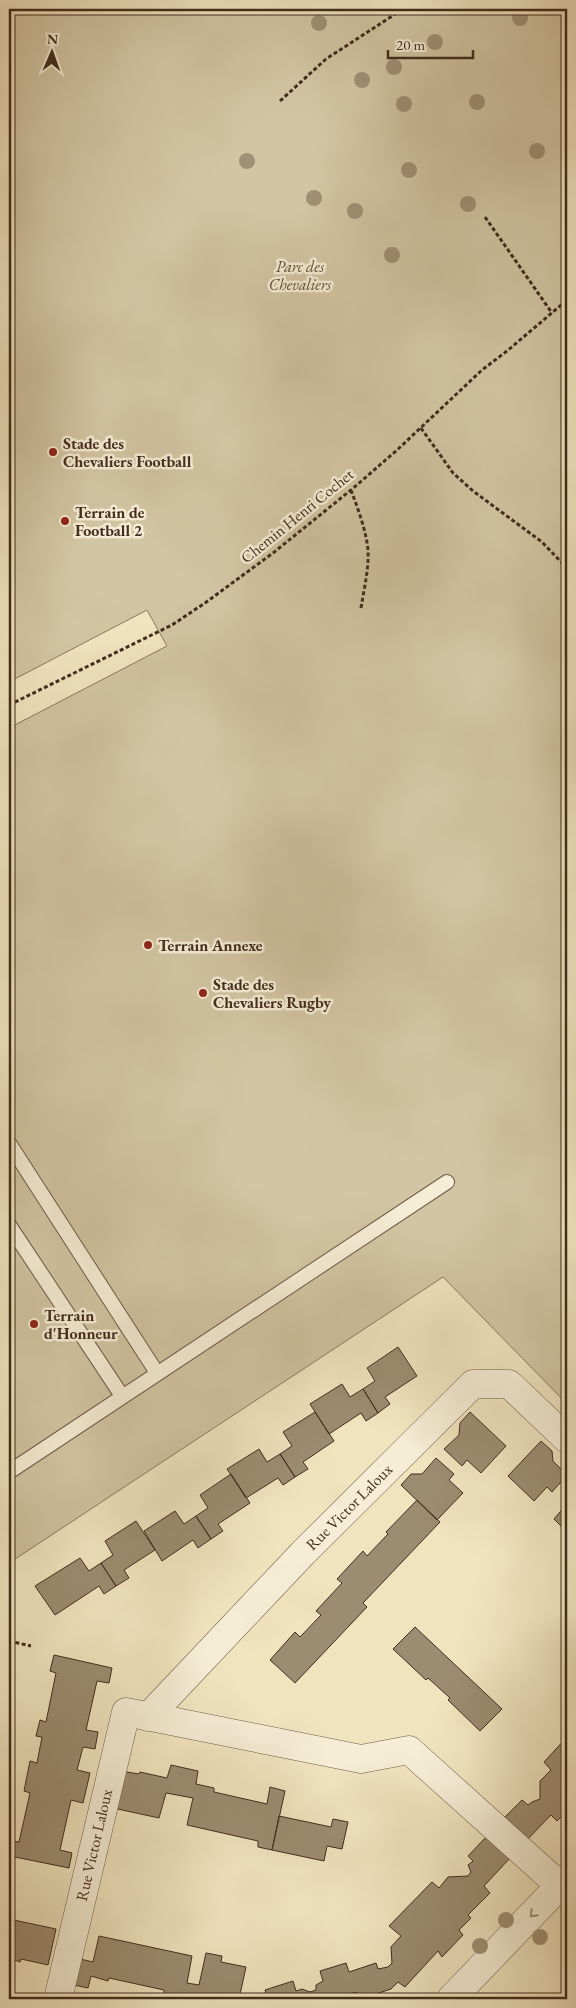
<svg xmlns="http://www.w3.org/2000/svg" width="576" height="2008" viewBox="0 0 576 2008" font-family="'EB Garamond',serif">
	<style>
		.green { fill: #d2c5a3; stroke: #8a7860 }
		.building { fill: #9c8c71; stroke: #422c1d }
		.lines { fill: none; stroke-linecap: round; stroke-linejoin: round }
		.service-casing { stroke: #6e5a46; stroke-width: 16 }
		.minor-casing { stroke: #6e5a46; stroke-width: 29 }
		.path { stroke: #422c1d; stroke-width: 3; stroke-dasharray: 4 2.5; stroke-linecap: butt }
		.service { stroke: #f5edd5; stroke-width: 14 }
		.minor { stroke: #f5edd5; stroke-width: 28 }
		.tree { fill: #a09075 }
		.oneway { stroke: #9c8c79 }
		.poi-dot { fill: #8f2418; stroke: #f5edd5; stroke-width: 2 }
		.labels { text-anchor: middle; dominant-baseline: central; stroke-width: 5; stroke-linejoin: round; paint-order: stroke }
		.park-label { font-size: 16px; font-style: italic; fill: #5f4b38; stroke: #f5edd5 }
		.poi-label { font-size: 16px; font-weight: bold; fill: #422c1d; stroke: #f5edd5; text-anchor: start }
		.street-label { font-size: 16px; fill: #422c1d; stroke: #f5edd5 }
	</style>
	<rect width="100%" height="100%" fill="#f0e4bf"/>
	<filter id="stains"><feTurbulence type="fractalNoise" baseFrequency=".004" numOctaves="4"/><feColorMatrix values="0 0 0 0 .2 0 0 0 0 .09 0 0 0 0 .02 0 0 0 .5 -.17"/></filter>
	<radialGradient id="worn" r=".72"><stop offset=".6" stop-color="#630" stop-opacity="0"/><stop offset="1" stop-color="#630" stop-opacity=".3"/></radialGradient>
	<!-- green -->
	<path class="green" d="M9,9H567V1404L443,1277L9,1563V728L167,646L147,610L9,682Z"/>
	<!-- building -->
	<path class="building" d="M398,1347L417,1376L385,1397L390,1404L378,1413L363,1389L375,1381L367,1368Z
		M342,1384L350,1397L363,1389L378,1413L366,1421L361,1413L329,1434L310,1404Z
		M315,1412L334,1441L303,1462L308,1469L295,1477L280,1454L292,1446L283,1432Z
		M470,1412L506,1446L481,1473L467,1460L462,1466L444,1449L459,1435L460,1423Z
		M541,1441L552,1451L553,1461L567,1475L552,1492L547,1487L534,1501L508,1476Z
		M259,1449L267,1462L280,1454L295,1477L283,1485L278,1478L246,1498L227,1469Z
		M436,1458L454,1474L449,1480L463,1493L437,1520L401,1485L411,1474H422Z
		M231,1474L250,1503L218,1524L223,1531L211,1539L196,1516L208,1508L200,1495Z
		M567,1494V1532L554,1519L566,1505L562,1500Z
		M417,1500L440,1522L363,1603L367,1607L295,1683L270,1660L295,1632L300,1637L321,1615L316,1611L342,1583L337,1579L363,1551L367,1556L388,1534L386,1532Z
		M175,1511L184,1524L196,1516L211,1539L198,1548L193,1540L162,1561L144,1531Z
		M136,1521L155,1550L124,1570L129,1578L116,1586L101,1563L113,1555L105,1541Z
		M80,1558L89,1571L101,1563L116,1586L104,1594L99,1586L55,1615L35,1586Z
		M415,1627L502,1709L480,1731L448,1700L450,1698L428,1678L426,1680L393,1649Z
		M54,1655L112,1668L109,1683L97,1681L86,1730L98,1732L95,1749L83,1747L77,1770L90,1773L83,1803L71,1800L60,1850L72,1853L69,1868L10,1856L13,1841L19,1842L30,1793L24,1791L30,1761L37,1763L42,1737L36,1736L40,1720L46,1722L56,1673L50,1671Z
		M567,1737V1811L557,1821L551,1815L525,1842L502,1820L522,1800L528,1805L532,1802L540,1799V1781L551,1770L544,1762Z
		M171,1765L198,1771L196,1784L214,1788V1792L267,1804L270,1787L285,1791L272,1850L258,1847V1841L187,1825L193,1798L166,1793L159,1818L113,1808L121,1771L139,1774L140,1772L167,1778Z
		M279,1816L331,1827L333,1819L348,1822L342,1849L327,1846L324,1861L272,1850Z
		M488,1835L511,1857L484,1886L490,1893L468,1915L471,1918L459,1930L463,1935L442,1957L438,1951L405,1987L398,1982L391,1989L361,1999H359L356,1992L335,1999H268L265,1990L293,1981L296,1991L302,1989L310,1992L316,1990V1985L323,1981L320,1971L346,1963L349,1972L376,1963L378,1969L388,1967L392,1963L391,1947L401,1936L389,1926L432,1882L439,1888L448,1877L468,1876L471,1872L468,1865L473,1861L468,1856Z
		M9,1919L56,1929L48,1965L21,1959L20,1962L9,1958Z
		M99,1936L192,1956L187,1983L199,1985L206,1953L222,1956L221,1962L246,1967L239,1999H182V1997L164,1993V1990L109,1978L108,1981L91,1976L88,1988L74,1985L80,1959L93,1962Z"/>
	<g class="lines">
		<!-- service casing -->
		<g class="service-casing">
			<path id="service" d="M9,1143L157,1373
				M9,1225L122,1396
				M9,1472L447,1182"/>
		</g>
		<!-- minor casing -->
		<g class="minor-casing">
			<path id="minor" d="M148,1717L303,1553L473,1384H509L567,1439
				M58,1999L126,1712L361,1759L409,1750L567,1892
				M451,1999L567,1878"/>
		</g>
		<!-- path -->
		<path class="path" d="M280,101L326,59L403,9
			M485,217L552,313
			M421,428L453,473L473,491L542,542L563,564
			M351,490C358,509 366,530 368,550C369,569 364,589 361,608
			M9,705L172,625L205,603L273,553L351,490L396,451L482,370L507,351L567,300
			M9,1641L31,1646"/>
		<!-- service -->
		<use href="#service" class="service"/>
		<!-- minor -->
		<use href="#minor" class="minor"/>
	</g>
	<!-- trees -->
	<g class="tree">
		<circle cx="520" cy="18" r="8"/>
		<circle cx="319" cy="23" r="8"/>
		<circle cx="435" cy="42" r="8"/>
		<circle cx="394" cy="67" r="8"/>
		<circle cx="362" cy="80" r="8"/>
		<circle cx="477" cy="102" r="8"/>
		<circle cx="404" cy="104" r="8"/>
		<circle cx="537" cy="151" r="8"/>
		<circle cx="247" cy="161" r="8"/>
		<circle cx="409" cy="170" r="8"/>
		<circle cx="314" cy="198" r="8"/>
		<circle cx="468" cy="204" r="8"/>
		<circle cx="355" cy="211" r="8"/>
		<circle cx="392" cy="255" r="8"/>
		<circle cx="506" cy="1920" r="8"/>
		<circle cx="540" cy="1937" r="8"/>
		<circle cx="480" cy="1946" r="8"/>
	</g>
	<!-- one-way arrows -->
	<defs><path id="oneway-chevron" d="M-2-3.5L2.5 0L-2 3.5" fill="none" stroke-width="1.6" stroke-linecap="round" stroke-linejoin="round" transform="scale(1.25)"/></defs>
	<use class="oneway" href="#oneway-chevron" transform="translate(533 1914) rotate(134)"/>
	<!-- markers -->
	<g class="poi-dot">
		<circle cx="53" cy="452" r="5"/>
		<circle cx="65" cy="521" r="5"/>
		<circle cx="148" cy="945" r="5"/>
		<circle cx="203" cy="993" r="5"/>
		<circle cx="34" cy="1324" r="5"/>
	</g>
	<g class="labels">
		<!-- park labels -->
		<g class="park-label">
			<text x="300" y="266">Parc des<tspan x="300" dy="18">Chevaliers</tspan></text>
		</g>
		<!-- poi labels -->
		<g class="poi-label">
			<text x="63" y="443">Stade des<tspan x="63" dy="18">Chevaliers Football</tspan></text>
			<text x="75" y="512">Terrain de<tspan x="75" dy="18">Football 2</tspan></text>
			<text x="158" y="945">Terrain Annexe</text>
			<text x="213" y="984">Stade des<tspan x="213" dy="18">Chevaliers Rugby</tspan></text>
			<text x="44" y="1315">Terrain<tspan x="44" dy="18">d'Honneur</tspan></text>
		</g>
		<!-- street labels -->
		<g class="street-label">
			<text transform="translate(297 516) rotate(-39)">Chemin Henri Cochet</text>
			<text transform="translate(349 1507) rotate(-45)">Rue Victor Laloux</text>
			<text transform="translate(94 1845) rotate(-77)">Rue Victor Laloux</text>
		</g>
	</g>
	<!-- margin -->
	<rect width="576" height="2008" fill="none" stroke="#f0e4bf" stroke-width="30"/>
	<rect x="10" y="10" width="556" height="1988" fill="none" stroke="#422c1d" stroke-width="2.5"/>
	<rect x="15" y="15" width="546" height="1978" fill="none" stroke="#422c1d"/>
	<!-- north arrow -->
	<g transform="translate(52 52) rotate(2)" stroke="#f5edd5" stroke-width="4" paint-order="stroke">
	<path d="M0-4L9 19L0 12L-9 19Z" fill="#422c1d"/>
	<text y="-8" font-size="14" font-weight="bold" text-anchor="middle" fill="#422c1d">N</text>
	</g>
	<!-- scale -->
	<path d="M388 50v8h85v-8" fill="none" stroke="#422c1d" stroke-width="2.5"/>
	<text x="396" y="50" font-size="15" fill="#422c1d" stroke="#f5edd5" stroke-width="4" paint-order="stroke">20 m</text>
	<rect width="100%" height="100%" filter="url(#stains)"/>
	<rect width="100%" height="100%" fill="url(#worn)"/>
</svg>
